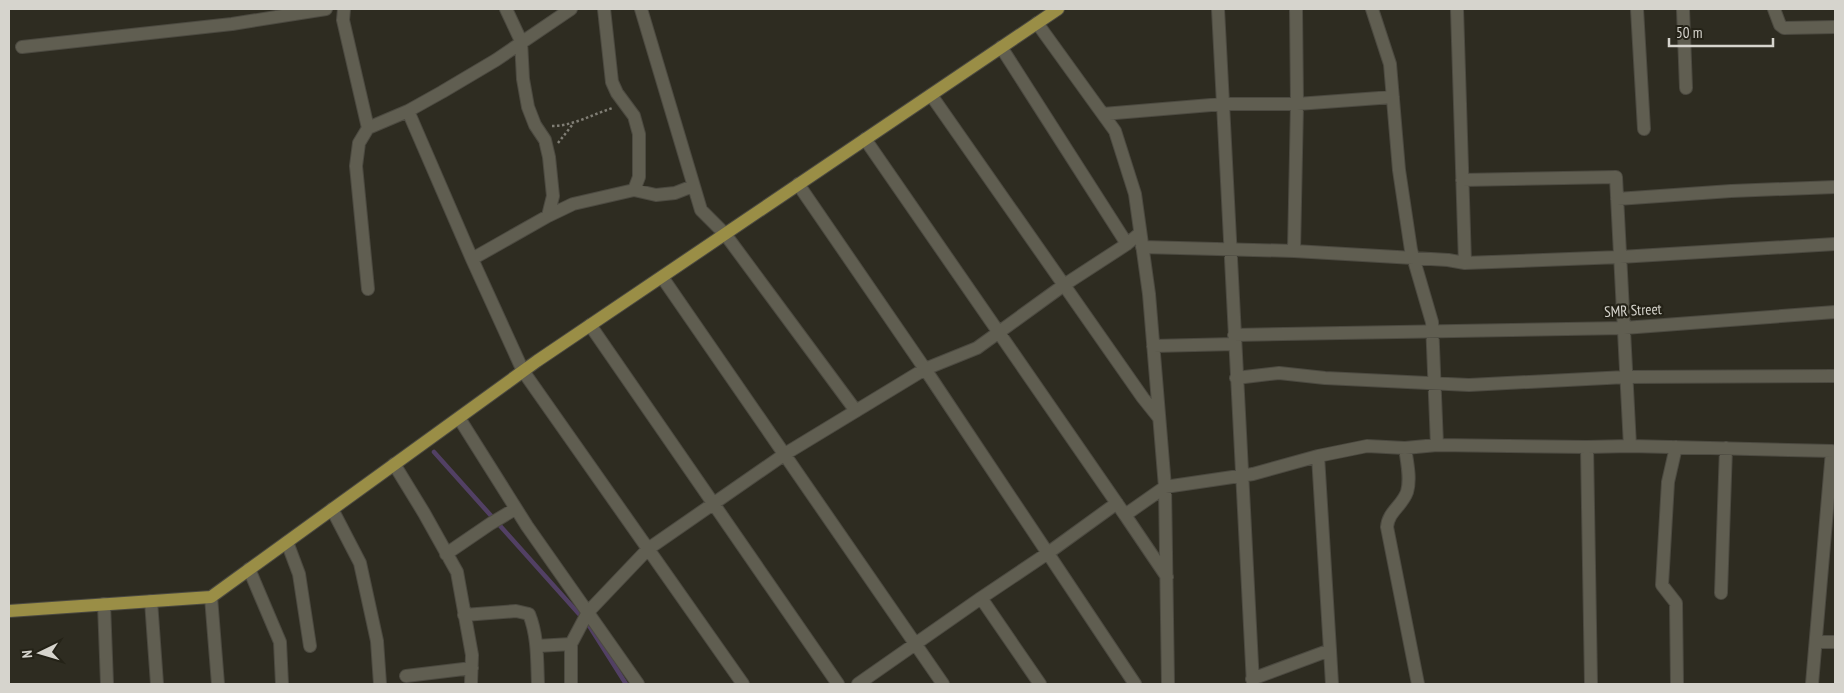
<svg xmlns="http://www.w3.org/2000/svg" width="1844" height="693" viewBox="0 0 1844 693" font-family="'PT Sans Narrow',sans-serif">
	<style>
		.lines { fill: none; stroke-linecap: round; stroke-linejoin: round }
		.stream { stroke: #524064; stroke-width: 4.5 }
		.minor-casing { stroke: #4c4a41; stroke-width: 14 }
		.major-casing { stroke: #4c4a41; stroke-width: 14 }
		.path { stroke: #807e75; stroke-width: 2.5; stroke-dasharray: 2.5 2.5; stroke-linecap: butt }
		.minor { stroke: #605e51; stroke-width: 12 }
		.major { stroke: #9a8e46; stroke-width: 12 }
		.labels { text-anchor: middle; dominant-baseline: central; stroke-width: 4.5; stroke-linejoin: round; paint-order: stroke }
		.street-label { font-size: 15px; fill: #d6d4cd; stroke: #242217 }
	</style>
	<rect width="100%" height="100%" fill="#2e2c21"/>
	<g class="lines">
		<!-- stream -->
		<path class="stream" d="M434,452L579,614
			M588,624L626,684"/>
		<!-- minor casing -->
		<g class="minor-casing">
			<path id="minor" d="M344,9L343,20L368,128
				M506,9L521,41L523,79L528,107L535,125L545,140L549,157L553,196L548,216
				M604,9L612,82L617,93L634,116L639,134V177L634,190
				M641,9L701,210L725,234L856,411
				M1218,9L1223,104H1297L1393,97
				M1372,9L1390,64L1399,170L1411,250L1432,322L1437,445
				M1457,9L1465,263
				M1637,9L1644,129
				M1683,9L1686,88
				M1774,9L1780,25L1784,28L1835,27
				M1037,23L1115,131L1135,194L1149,294L1165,487L1168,684
				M22,47L232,24L326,9
				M1001,47L1127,244
				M931,95L1143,398L1159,418
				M408,111L472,259L523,371L743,684
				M1103,114L1223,104L1253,684
				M865,139L1125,515
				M1462,180L1616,177L1630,446
				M798,184L925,369L977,348L1064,285L1127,244L1140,233
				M1617,199L1731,191L1835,187
				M1142,247L1294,251L1448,260L1465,263L1620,257L1835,244
				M1294,251L1297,104L1296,9
				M472,259L548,216L573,204L634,190L656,195L675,193L693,186
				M662,277L943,684
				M368,289L356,166L359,143L368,128L408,111L442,92L496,60L571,9
				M590,325L838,684
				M1234,335L1624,328L1835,312
				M1153,346L1235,344
				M1236,378L1279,373L1325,378L1469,385L1626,377L1835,376
				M459,418L527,526L638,684
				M1587,447L1591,684
				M1676,447L1668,482L1662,585L1676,603L1677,684
				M1405,448C1407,462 1411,479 1407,492C1402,506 1388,512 1387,527L1418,684
				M1318,456L1367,446L1405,448L1437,445L1587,447L1630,446L1832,451L1812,684
				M394,464L424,513L457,572L472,655L471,684
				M332,509L360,563L377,641L380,684
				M287,542L299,574L310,646
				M446,554L490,524L515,509
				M249,569L280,642L282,684
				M1167,577L1125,515L1165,487L1253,474L1318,456L1330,650
				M1721,593L1726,448
				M211,597L218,684
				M981,598L1048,553L1117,503
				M151,601L157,684
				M104,604L107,684
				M464,615L516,611L529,614C538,636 537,661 538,684
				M1816,642H1835
				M537,646L571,644
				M406,676L472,668
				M1252,679L1330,650L1332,684
				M571,684V644L588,612L648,549L785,454L925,369L1135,684
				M858,684L981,598L1040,684"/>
		</g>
		<!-- major casing -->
		<g class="major-casing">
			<path id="major" d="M9,611L211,597L537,361L1058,9"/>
		</g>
		<!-- path -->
		<path class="path" d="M552,126C573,126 593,114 613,108
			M558,143L573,124"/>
		<!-- minor -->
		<use href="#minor" class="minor"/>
		<!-- major -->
		<use href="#major" class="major"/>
	</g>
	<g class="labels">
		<!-- street labels -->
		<g class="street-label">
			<text transform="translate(1633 310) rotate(-3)">SMR Street</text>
		</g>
	</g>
	<!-- border -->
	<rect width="1844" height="693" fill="none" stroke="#d6d4cd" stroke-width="20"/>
	<!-- north arrow -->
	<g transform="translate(40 653) rotate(265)" stroke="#242217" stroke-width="4" paint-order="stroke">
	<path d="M0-4L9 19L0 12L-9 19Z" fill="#d6d4cd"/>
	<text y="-8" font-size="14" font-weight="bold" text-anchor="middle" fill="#d6d4cd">N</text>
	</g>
	<!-- scale -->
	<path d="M1669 38v8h104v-8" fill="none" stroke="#d6d4cd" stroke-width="2.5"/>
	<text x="1676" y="38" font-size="15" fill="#d6d4cd" stroke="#242217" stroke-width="4" paint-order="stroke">50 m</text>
</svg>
